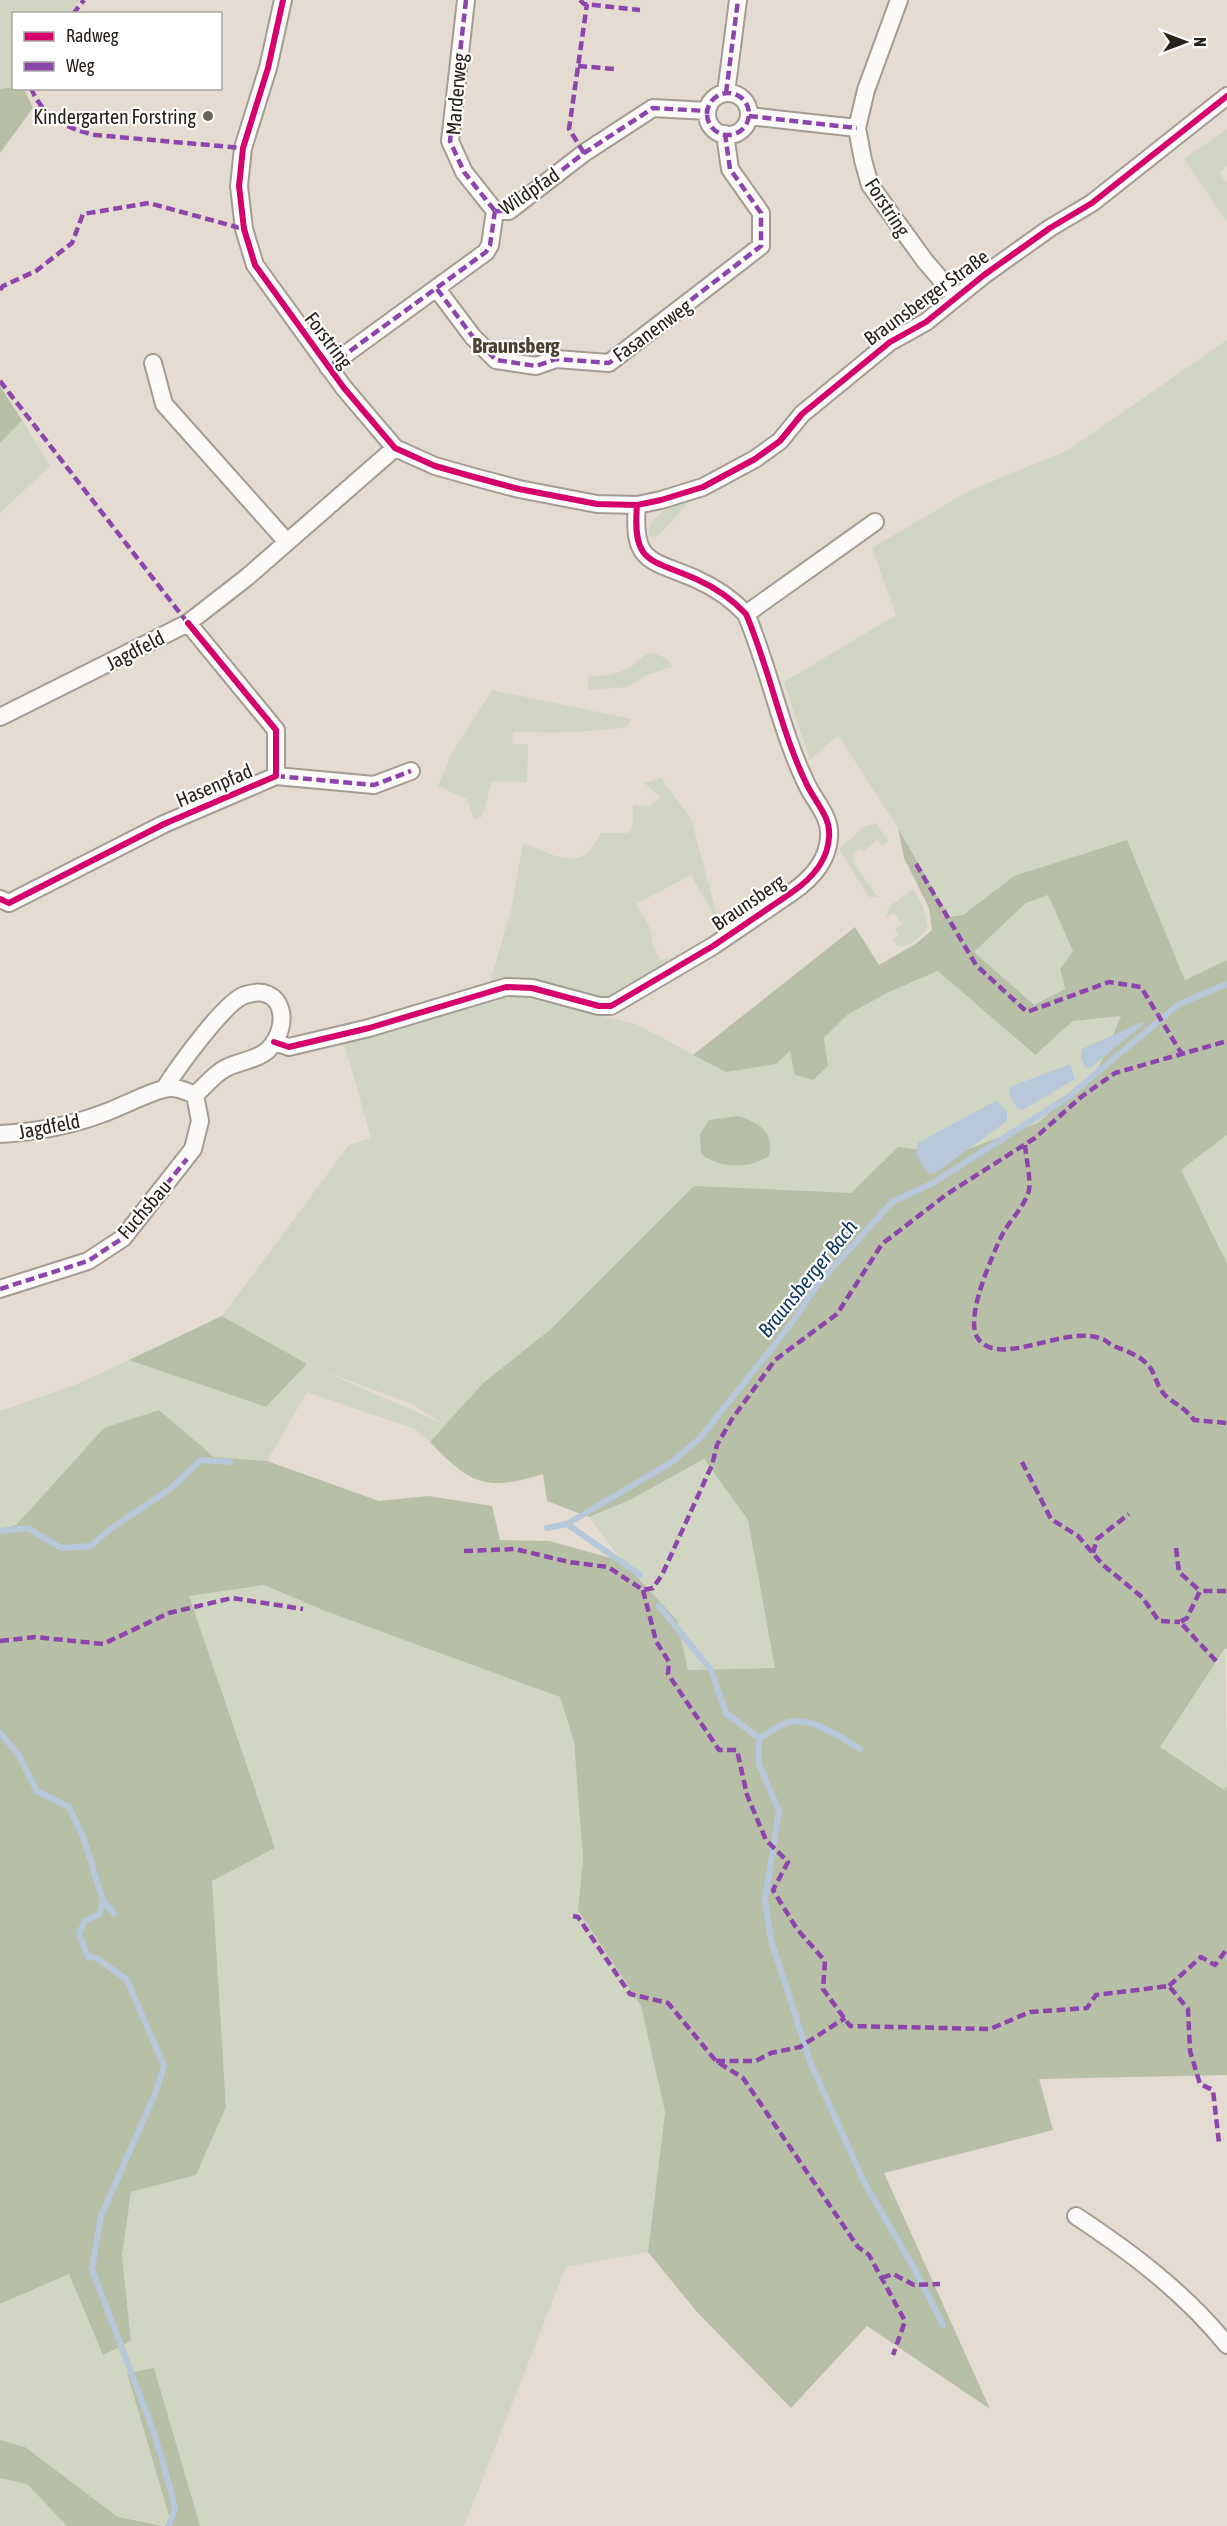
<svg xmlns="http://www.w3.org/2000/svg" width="1227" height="2526" viewBox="0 0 1227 2526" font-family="'Asap Condensed',sans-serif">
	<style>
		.green { fill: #d0d6c1; fill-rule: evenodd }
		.forest { fill: #b7bfa7; fill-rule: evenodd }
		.water { fill: #b6c8da }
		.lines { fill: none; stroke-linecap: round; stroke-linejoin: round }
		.stream { stroke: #b6c8da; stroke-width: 6 }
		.minor-casing { stroke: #a39c93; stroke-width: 20 }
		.minor { stroke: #fbfaf8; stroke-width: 16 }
		.quiet { stroke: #8e44ad; stroke-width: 4.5; stroke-dasharray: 9 4.5; stroke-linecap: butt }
		.cycleway-casing { stroke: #fff; stroke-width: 10 }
		.cycleway { stroke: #d6006c; stroke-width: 6 }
		.poi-dot { fill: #686259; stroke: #fff; stroke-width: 2 }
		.labels { text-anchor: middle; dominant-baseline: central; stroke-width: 4.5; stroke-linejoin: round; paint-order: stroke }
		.street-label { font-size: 20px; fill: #262119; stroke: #fff }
		.poi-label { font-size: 20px; fill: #262119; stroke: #fff; text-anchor: end }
		.neighbourhood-label { font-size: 21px; font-weight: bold; fill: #4c402e; stroke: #fff }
		.water-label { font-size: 21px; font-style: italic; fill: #0e3a62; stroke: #fff }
	</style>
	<rect width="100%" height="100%" fill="#e4dcd0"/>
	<!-- green -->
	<path class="green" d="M0,0H80L69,13L14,14L13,87L0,89Z
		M1227,129V166L1219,172L1227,184V222L1184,159Z
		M1227,340V960L1185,980L1127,840L1014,876L963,915L949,917L898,828L838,735L810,760L784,682L896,615L872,548L967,492L1068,450Z
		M22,420L50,466L0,513V443Z
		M690,501L660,534L652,537L649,536C646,518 675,501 690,501Z
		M651,652L667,659L672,667L647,675L627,687L587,690L589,676C605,676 618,675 632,666C639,661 642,656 651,652Z
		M492,690L631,719L627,727C588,733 551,733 513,732L512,744H528L527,782L492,781L482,817L474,820L467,799L438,786L452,753Z
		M661,778L691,819L720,926L691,875L636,904C643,917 655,930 652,945L661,960L672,957C654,970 632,994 610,997C588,1001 566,987 546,983C528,979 508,979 490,982L511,910L523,843C558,856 581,875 601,833H628L633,825V805L650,806L661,797L644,783Z
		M876,823L888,841L882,846L878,839L864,851L860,849L853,855L852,861L878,897H869L839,849L864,827Z
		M913,889L923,907L928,927C920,937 912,948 897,946L893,939L899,935L895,929L902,924L894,913L885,918L890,906Z
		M1048,895L1073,951L1060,969L1065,989L1034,1005L974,952L1026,903Z
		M939,971L1034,1055L1073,1021L1121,1016L1099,1067L1038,1123L954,1154L898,1147L851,1194L694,1186L552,1328L482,1384L430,1442L415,1429L307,1392L267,1461L214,1457L159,1410L104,1428L16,1525L0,1529V1411L75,1385L129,1360L266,1407L307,1364L222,1316L349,1145L371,1138L344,1043L491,1000L519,996L636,1024L726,1072L790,1050L828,1066L824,1038L847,1015L889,992ZM323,1371L410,1403L440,1422H439Z
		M1227,1135V1263L1181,1170Z
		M704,1459L748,1520L776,1668L688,1670L677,1620L622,1561L589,1517L632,1499Z
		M264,1585L325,1611L560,1697L574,1742L583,1859L579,1910L641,2006L665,2112L648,2252L566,2267L464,2526H200L153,2368L127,2373L172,2526L118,2517L25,2447L0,2440V2304L69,2274L103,2354L131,2341L122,2255L131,2192L196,2175L226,2107L212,1881L275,1848L188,1596Z
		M1225,1648L1227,1786L1224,1790L1159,1747Z
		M0,2478L27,2484L67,2526H0Z"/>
	<!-- forest -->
	<path class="forest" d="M13,87L24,89L33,108L0,153V89Z
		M0,386L22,420L0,443Z
		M898,828L949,917L963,915L1014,876L1127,840L1185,980L1227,960V1135L1181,1170L1227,1263V1649L1225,1648L1160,1747L1224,1790L1227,1786V2075L1039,2079L1053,2130L884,2173L990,2409L867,2326L791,2408L697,2312L648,2252L665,2112L641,2006L578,1910L583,1859L574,1742L560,1697L325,1611L264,1585L189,1596L275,1848L212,1881L226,2107L196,2175L131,2192L122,2255L131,2341L103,2355L69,2274L0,2304V1529L16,1525L104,1428L159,1410L214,1457L267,1461L379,1501L428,1496L492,1506L500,1540L549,1541L622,1561L677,1620L688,1670L775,1668L748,1520L704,1459L632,1499L589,1517L547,1501L543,1474C486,1492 470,1484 430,1442L482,1384L552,1328L694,1186L851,1193L898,1147L954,1154L1038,1123L1099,1067L1121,1016L1073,1021L1035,1055L938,971L889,992L847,1015L824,1038L828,1066L813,1080L795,1075L790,1051L776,1064L726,1072L693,1055L855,927L879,965L917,943L932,930L929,908L904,858ZM1048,895L1073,951L1060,969L1065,989L1034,1005L974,952L1026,903Z
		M738,1116C759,1123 775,1131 769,1156C749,1169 720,1169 701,1154L700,1134L709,1120Z
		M222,1316L307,1364L266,1407L129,1360Z
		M154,2368L200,2526H172L127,2373Z
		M0,2440L25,2447L118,2517L164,2526H67L27,2484L0,2478Z"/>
	<!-- water -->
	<path class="water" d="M1142,1022L1144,1024L1090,1068L1085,1067L1081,1057L1082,1049Z
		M1070,1064L1075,1079L1023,1110L1017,1108L1009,1094L1010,1087Z
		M997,1100L1007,1112V1121L934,1174L927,1172L916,1155L918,1143Z"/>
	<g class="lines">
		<!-- stream -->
		<path class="stream" d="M567,1524L640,1575
			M547,1528L567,1524L672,1462L699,1439L791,1324L817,1285L892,1202L933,1183L1068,1097L1179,1004L1227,984
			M0,1531L28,1528L61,1548L91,1546L109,1530L170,1489L201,1460L230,1462
			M659,1606L711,1670L726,1713L759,1738V1764L779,1811L765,1900L771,1940L811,2064L865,2184L914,2268L943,2325
			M0,1733L18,1754L37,1791L69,1807L84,1839L103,1901L100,1914L85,1921L79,1933L88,1957L97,1958L127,1980L164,2066L155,2094L101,2216L92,2269L154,2433L171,2491L175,2510L168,2526
			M759,1738C769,1734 779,1724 789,1722C813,1717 840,1737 860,1749
			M103,1901L114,1913"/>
		<!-- minor casing -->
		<g class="minor-casing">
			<path id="minor" d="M283,0L268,68L243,148L239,186L244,229L255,265L344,388L395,448L435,466L474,477L519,489L597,504L637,505L661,500L703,487L755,459L780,441L802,414L890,342L926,322L984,275L1050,228L1092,203L1227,96
				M466,0L450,141L464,172L495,211
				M899,0L866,90L857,128L863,160L870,185L925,261L956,297
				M726,93L738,0
				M707 114a21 21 0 1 1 42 0a21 21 0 1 1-42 0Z
				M749,116L857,128
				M495,211H509L584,153L653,108L707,111
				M437,289L473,337L496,360L536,366L556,359L609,363L761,246V213L730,169L725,134
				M153,363L164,404L287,542
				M328,367L486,252L490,245L495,211
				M746,614L875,522
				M0,717L188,623L246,578L395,448
				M276,776L374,785L411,771
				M0,899L9,903L164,824L276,776V730L188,623
				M274,1042L289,1047L369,1028L506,987L532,988L599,1006H611L713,946L791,893C810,880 828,861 829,837C831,818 817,804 808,787C781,733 770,670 746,614C732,599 714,587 696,579C650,559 632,564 637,505
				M164,1089C176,1070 225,1001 245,995C284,982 292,1026 268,1050C257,1060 239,1061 226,1068C214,1074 205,1086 195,1095
				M0,1134C36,1132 70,1126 104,1113C124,1106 144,1094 164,1089C176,1086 185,1091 195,1095
				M0,1289L88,1261L123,1238L193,1149L200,1121L195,1095
				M1076,2216C1132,2253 1185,2293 1227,2345"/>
		</g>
		<!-- minor -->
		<use href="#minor" class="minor"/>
		<!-- quiet -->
		<path class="quiet" d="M466,0L450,141L464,172L495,211
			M580,0L584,4L640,10
			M73,14L84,0
			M578,66L615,69
			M31,88C42,116 67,129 95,135L243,148
			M726,93L738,0
			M707 114a21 21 0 1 1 42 0a21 21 0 1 1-42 0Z
			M749,116L857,128
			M584,153L569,129L587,4
			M495,211H509L584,153L653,108L707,111
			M437,289L473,337L496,360L536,366L556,359L609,363L761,246V213L730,169L725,134
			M0,290L3,286L36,271L72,243L83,214L149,203L244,229
			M328,367L486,252L490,245L495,211
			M0,381L190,626
			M276,776L374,785L411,771
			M916,864L976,965L1027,1012L1109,982L1141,987L1183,1056
			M1025,1145C1026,1156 1031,1181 1029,1190C1025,1206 1011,1219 1003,1233C993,1254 965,1316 977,1337C998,1371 1066,1323 1102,1339C1107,1340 1109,1345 1114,1346C1125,1351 1140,1355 1149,1366C1156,1375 1157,1389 1167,1397C1177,1405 1186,1409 1194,1420L1227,1423
			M0,1289L88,1261L123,1238L187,1159
			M1022,1462L1051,1519L1078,1536L1103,1565L1142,1597L1159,1621L1180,1622
			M1176,1548L1179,1572L1200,1591
			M464,1551L515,1549L569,1562L608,1567L643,1590L653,1588L662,1575L712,1465L717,1445L732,1419L775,1360L837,1314L882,1244L947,1194L1035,1138L1081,1097L1115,1073L1227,1041
			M1093,1553L1097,1539L1129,1514
			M643,1590L656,1641L669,1662L668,1674L719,1750H737L747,1795L766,1840L788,1862L773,1890L797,1929L825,1961L823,1989L850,2026L990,2029L1030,2012L1087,2008L1096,1995L1169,1986L1188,2009L1190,2051L1200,2084L1213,2090L1219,2143
			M0,1641L35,1637L103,1644L169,1613L232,1598L303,1609
			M1216,1661L1180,1622L1187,1618L1200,1591H1227
			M573,1916L578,1917L630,1994L668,2003L716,2061L743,2078L858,2247L869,2255L905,2321L893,2355
			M1169,1986L1201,1957L1215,1965L1227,1949
			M716,2061H756L771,2053L800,2047L845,2018
			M882,2278L893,2274L914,2285L940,2284"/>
		<!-- cycleway casing -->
		<g class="cycleway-casing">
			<path id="cycleway" d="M283,0L268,68L243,148L239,186L244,229L255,265L344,388L395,448L435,466L474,477L519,489L597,504L637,505L661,500L703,487L755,459L780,441L802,414L890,342L926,322L984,275L1050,228L1092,203L1227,96
				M0,899L9,903L164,824L276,776V730L188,623
				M274,1042L289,1047L369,1028L506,987L532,988L599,1006H611L713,946L791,893C810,880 828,861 829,837C831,818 817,804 808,787C781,733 770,670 746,614C732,599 714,587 696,579C650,559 632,564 637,505"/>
		</g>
		<!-- cycleway -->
		<use href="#cycleway" class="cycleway"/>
	</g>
	<!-- markers -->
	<circle class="poi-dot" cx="208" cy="116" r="6"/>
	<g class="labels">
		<!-- street labels -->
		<g class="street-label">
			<text transform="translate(456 94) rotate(-85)">Marderweg</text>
			<text transform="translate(529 191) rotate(-34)">Wildpfad</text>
			<text transform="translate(888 207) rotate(57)">Forstring</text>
			<text transform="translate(926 297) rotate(-36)">Braunsberger Straße</text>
			<text transform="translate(652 330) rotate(-36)">Fasanenweg</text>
			<text transform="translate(329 340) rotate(53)">Forstring</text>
			<text transform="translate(135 650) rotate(-27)">Jagdfeld</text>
			<text transform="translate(214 785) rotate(-23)">Hasenpfad</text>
			<text transform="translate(748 902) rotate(-34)">Braunsberg</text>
			<text transform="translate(49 1126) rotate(-11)">Jagdfeld</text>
			<text transform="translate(144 1209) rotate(-49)">Fuchsbau</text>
		</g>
		<!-- poi labels -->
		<g class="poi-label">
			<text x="196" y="116">Kindergarten Forstring</text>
		</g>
		<!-- neighbourhood labels -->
		<g class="neighbourhood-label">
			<text x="516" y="345">Braunsberg</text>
		</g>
		<!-- water labels -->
		<g class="water-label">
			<text transform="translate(807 1278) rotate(-51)">Braunsberger Bach</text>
		</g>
	</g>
	<!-- legend -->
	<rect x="12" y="12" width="210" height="78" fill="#ffffff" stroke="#a8a6a3" stroke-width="1.5"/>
	<rect x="24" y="32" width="30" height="9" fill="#d6006c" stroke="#a8a6a3" stroke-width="1.5"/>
	<text x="66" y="42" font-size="18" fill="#262119">Radweg</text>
	<rect x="24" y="62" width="30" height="9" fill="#8e44ad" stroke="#a8a6a3" stroke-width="1.5"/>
	<text x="66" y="72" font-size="18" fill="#262119">Weg</text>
	<!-- north arrow -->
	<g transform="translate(1185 42) rotate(90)" stroke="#ffffff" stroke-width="4.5" paint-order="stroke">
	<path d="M0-4.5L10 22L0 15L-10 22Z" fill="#262119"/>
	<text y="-9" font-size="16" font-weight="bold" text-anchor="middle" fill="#262119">N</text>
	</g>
</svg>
